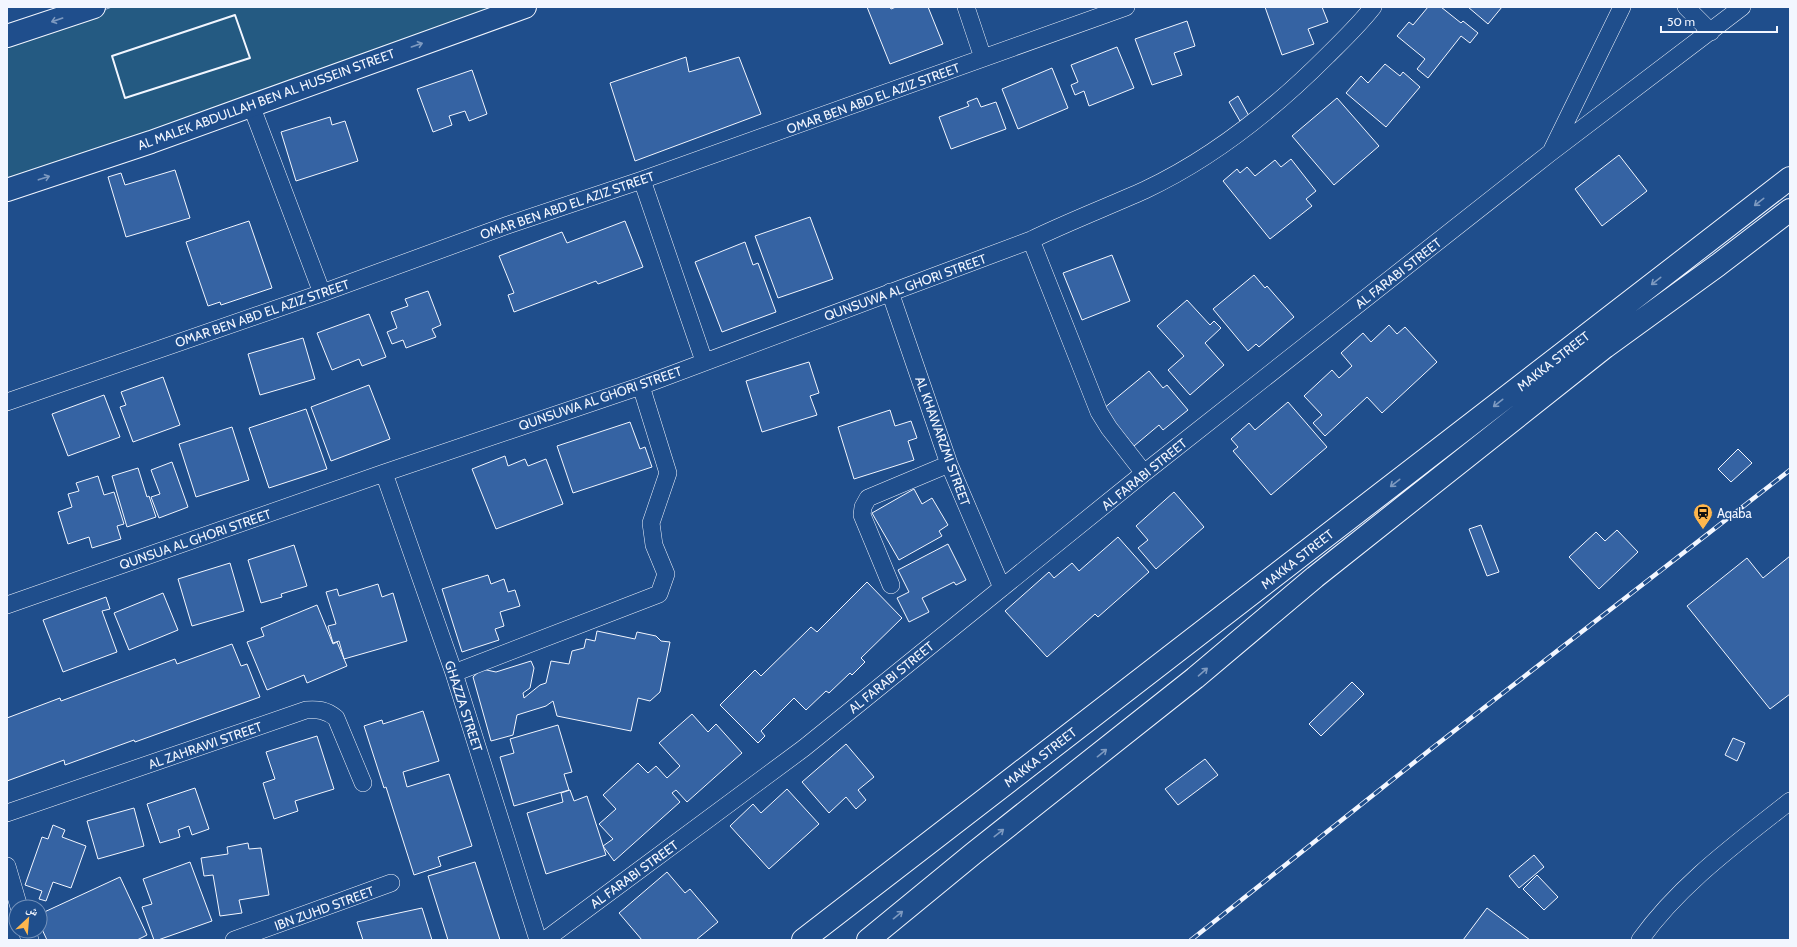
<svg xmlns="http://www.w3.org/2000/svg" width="1797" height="947" viewBox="0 0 1797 947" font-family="Cabin,'Noto Naskh Arabic',sans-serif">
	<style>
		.green { fill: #245a82; stroke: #a8bbd7 }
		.building { fill: #3563a3; stroke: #f2f6ff }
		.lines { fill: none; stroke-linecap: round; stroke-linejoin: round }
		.minor-casing { stroke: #f2f6ff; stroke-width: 18 }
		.major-casing { stroke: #f2f6ff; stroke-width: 24 }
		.minor { stroke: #1f4e8c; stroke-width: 17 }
		.major { stroke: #1f4e8c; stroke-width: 22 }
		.rail-casing { stroke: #f2f6ff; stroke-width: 4.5 }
		.rail { stroke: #1f4e8c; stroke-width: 3; stroke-dasharray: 9; stroke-linecap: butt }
		.wall { stroke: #f2f6ff; stroke-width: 2 }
		.oneway { stroke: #7e9ac0 }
		.labels { text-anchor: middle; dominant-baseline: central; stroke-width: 3; stroke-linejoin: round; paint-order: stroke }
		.street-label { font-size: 13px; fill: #f2f6ff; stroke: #1f4e8c }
		.poi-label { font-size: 13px; fill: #f2f6ff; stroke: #1f4e8c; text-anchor: start }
	</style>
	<rect width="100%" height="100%" fill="#1f4e8c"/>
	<!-- green -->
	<path class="green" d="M112,7H509L7,182V45Z"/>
	<!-- building -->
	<path class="building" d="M867,7H890L891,9L896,7H928L943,44L890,64Z
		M1265,7H1322L1328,22L1308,29L1314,44L1282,55Z
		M1428,7H1441L1461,23L1463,21L1478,33L1470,43L1461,36L1428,78L1417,69L1425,59L1397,36L1409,22L1413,25Z
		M1468,7H1502L1488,24Z
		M1187,21L1195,46L1174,53L1182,75L1152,85L1135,39Z
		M1117,47L1134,88L1089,106L1084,91L1075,95L1071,85L1078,82L1071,65Z
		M686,57L689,72L739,57L761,114L635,161L610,83Z
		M1385,64L1400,76L1403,72L1420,87L1386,127L1346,93L1361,76L1368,83Z
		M1052,68L1068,108L1018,129L1002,89Z
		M472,70L487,114L469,121L465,111L449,116L452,125L433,132L417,89Z
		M1238,96L1249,116L1240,121L1229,102Z
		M977,98L981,107L996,102L1006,129L951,149L939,117L969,106L967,102Z
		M1337,98L1379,146L1334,185L1292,136Z
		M330,117L332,125L345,121L358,161L296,181L281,132Z
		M1619,155L1647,191L1602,226L1575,189Z
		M1291,159L1316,191L1306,199L1312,206L1270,239L1223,181L1237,169L1240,173L1247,167L1255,176L1275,160L1281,167Z
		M175,170L190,218L126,237L108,177L121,173L125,185Z
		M810,217L833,279L778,298L755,236Z
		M249,221L272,288L221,305L220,302L208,306L186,242Z
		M625,221L643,267L598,284L596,281L514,312L508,295L514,293L499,256L562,232L567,243Z
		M745,242L753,265L758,263L776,312L722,332L695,262Z
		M1112,255L1130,301L1082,320L1063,273Z
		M1254,275L1265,288L1267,286L1294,317L1259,347L1256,344L1248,351L1213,309Z
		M428,291L441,325L432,329L436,337L406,348L403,340L392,344L387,332L397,328L391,312L408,306L405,299Z
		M1187,300L1210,325L1214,321L1221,328L1205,343L1224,365L1190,395L1168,370L1184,356L1157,326Z
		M369,314L386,357L362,366L359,359L332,370L317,333Z
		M1389,325L1397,334L1405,327L1437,362L1382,413L1367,397L1325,436L1313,423L1322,415L1304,396L1332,370L1339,378L1352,366L1341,353L1363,333L1371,342Z
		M303,338L315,379L260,395L248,354Z
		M809,362L819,393L810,396L817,415L762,432L746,381Z
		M1149,371L1163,388L1167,385L1188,410L1163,430L1159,425L1134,446L1103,409Z
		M163,377L180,425L133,442L120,407L126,405L121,392Z
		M369,385L390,439L331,461L311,407Z
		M104,395L120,437L68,456L52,414Z
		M1288,402L1327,447L1271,495L1233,451L1238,447L1231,439L1249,423L1255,430Z
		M306,409L327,469L269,488L249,428Z
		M890,410L895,426L911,421L917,438L908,441L914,460L854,479L838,427Z
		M630,422L640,449L645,447L652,467L573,493L557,446Z
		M232,427L249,480L196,497L179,444Z
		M1738,449L1752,463L1731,482L1718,469Z
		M505,456L508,466L525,459L528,466L546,459L563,504L496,529L472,469Z
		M172,462L188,507L159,518L151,497L160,494L151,470Z
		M138,468L147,497L149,496L156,517L127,527L112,476Z
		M98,476L104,495L114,492L124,524L117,526L121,539L92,548L89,537L68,544L58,512L72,507L68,494L79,491L76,483Z
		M914,489L922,504L932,498L948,525L939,531L942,536L899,560L872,513Z
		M1174,492L1204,527L1156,569L1138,548L1148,540L1136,526Z
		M1481,525L1499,572L1487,576L1469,529Z
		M1617,530L1638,552L1599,589L1569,557L1596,532L1605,541Z
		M1118,537L1149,572L1098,617L1095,614L1047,657L1005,611L1049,572L1054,578L1072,563L1079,571Z
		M948,544L966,580L956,585L954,582L922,598L929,612L909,622L897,598L909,592L898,570Z
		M294,545L307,586L281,594L282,597L261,603L248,560Z
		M1790,556V694L1770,709L1687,606L1747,558L1763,578Z
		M230,563L244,611L192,626L178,579Z
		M488,575L491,584L504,579L508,592L515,590L520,606L500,612L504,626L495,629L499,640L462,652L442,589Z
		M867,582L902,618L861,658L865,662L852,675L850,673L829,693L826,691L806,710L794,698L761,731L765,736L758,743L720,705L755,670L761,676L811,627L817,632Z
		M378,584L382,597L393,593L407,641L344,659L339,641L333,643L328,626L336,624L326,592L337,589L339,596Z
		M163,593L178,630L129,650L114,613Z
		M106,597L110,609L102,611L117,652L63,672L43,620Z
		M317,605L333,644L337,642L347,666L307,683L304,675L267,690L247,642L264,636L261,628Z
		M597,631L635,639L637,632L656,636L661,641L670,642L660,692L650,701L638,698L631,731L557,716L553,701L546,706L517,715L513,735L491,741L473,677L482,669L496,672L531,661L534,668L530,688L523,693L524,698L540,685L546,683L551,661L569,664L572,651L584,648L586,639L595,641Z
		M232,644L241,666L247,664L260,697L135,742L134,740L65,765L64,760L7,781V718L60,698L61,701L175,659L177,664Z
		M1352,682L1364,694L1321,736L1309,724Z
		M423,711L439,761L403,772L407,787L449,774L472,846L438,857L441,866L414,875L386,787L384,788L364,726L382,720L383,724Z
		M692,714L708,732L716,724L742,753L687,802L676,790L672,793L680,802L614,861L603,846L613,839L599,824L616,809L603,795L638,763L648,773L656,766L667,778L680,766L659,743Z
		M558,725L572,772L564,774L569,790L514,806L500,757L514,753L510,739Z
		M317,736L334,789L295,801L298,811L274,819L263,783L275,779L266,752Z
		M1733,738L1745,743L1737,761L1725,755Z
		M846,744L874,777L858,790L866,800L856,809L846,797L829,813L802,782Z
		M1205,759L1218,775L1178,805L1165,789Z
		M195,788L209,829L192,835L189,826L178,830L180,837L160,843L147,804Z
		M787,789L819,824L769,869L730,826L753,804L761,813Z
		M570,790L574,801L587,796L606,855L546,874L527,813L563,802L561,793Z
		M134,808L144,846L98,859L87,821Z
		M53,825L65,830L62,837L86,846L71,888L53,882L46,901L39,899L42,891L25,885L42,837L48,839Z
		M248,843L249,849L261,848L269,895L239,900L242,913L220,916L213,875L204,876L201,858L228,854L227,847Z
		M1534,855L1544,867L1519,888L1509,876Z
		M190,862L212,921L158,940H154L142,907L152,904L143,879Z
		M475,862L500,940H448L428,876Z
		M667,872L685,893L690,889L718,922L696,940H642L619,913Z
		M1537,875L1558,897L1544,910L1523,889Z
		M120,877L147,935L137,940H47L40,925V914Z
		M422,908L432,940H363L357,922Z
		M1487,908L1530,940H1463Z"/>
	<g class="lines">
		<!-- minor casing -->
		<g class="minor-casing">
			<path id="minor" d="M966,7L983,58
				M1686,7L1711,32
				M251,105L322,293
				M1552,150L1622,7
				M642,180L704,361
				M1031,240L1099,412L1109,428L1144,473
				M890,292L949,464L1002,588
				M7,402L322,293L508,225L642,180L1126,7
				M384,473L454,673L538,940
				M891,585L862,515L863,507L868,498L949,464
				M7,605L384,473L641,386L1031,240C1068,222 1107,207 1145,190C1213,158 1275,108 1327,56C1343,40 1359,25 1373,7
				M454,673L659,594L666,574L654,545L651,523L668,473L641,386
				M7,813L306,710C318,709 326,710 336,718L363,783
				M7,866L19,907
				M27,931L30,940
				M234,940L391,883
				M545,940L804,748L1144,473L1550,153L1742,7
				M1640,940C1680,884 1737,843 1790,801"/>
		</g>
		<!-- major casing -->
		<g class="major-casing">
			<path id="major" d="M7,36L94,7
				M7,190L151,142L525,7
				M803,940L1790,178
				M868,940L974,853L1195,678L1315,577L1605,347L1718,265L1790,210"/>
		</g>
		<!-- minor -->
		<use href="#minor" class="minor"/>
		<!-- major -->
		<use href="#major" class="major"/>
		<!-- rail casing -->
		<g class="rail-casing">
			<path id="rail" d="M1191,940L1431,749L1790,470"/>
		</g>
		<!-- rail -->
		<use href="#rail" class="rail"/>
		<!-- wall -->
		<path class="wall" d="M235,15L250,58L125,98L112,56Z"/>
	</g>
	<!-- one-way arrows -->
	<defs><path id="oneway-shaft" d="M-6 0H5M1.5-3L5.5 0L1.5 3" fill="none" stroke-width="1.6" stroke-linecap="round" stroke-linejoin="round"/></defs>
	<g class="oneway">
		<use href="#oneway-shaft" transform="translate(57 20) rotate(161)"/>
		<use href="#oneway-shaft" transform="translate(417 45) rotate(-19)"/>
		<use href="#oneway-shaft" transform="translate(44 178) rotate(-18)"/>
		<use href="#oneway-shaft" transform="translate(1759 202) rotate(142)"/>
		<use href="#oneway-shaft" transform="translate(1656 281) rotate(142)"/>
		<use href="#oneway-shaft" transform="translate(1498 403) rotate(142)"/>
		<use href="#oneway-shaft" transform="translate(1395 483) rotate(142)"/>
		<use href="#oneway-shaft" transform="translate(1203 672) rotate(-41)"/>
		<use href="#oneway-shaft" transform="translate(1102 753) rotate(-39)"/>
		<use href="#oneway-shaft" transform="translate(999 833) rotate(-38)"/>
		<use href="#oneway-shaft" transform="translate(898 915) rotate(-39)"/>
	</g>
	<!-- icons -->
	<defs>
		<g id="station-pin" transform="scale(1)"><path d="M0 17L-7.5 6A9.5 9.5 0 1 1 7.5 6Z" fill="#ffb74d" stroke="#1f4e8c"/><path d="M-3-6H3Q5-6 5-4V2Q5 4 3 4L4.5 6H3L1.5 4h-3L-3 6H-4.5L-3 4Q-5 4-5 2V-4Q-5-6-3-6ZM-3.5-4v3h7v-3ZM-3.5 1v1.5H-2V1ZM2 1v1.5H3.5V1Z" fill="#111"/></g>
	</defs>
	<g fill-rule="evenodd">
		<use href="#station-pin" x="1703" y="513"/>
	</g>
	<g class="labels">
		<!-- street labels -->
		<g class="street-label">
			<text transform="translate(873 98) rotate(-20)">OMAR BEN ABD EL AZIZ STREET</text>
			<text transform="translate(266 99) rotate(-20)">AL MALEK ABDULLAH BEN AL HUSSEIN STREET</text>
			<text transform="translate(567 205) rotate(-19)">OMAR BEN ABD EL AZIZ STREET</text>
			<text transform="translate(1398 273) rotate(-38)">AL FARABI STREET</text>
			<text transform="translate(905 287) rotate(-20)">QUNSUWA AL GHORI STREET</text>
			<text transform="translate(262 313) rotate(-19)">OMAR BEN ABD EL AZIZ STREET</text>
			<text transform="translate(1553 361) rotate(-38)">MAKKA STREET</text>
			<text transform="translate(600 398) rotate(-19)">QUNSUWA AL GHORI STREET</text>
			<text transform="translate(943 441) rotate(70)">AL KHAWARZMI STREET</text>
			<text transform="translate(1144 474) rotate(-39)">AL FARABI STREET</text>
			<text transform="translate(195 539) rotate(-19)">QUNSUA AL GHORI STREET</text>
			<text transform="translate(1297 559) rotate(-38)">MAKKA STREET</text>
			<text transform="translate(891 677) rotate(-39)">AL FARABI STREET</text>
			<text transform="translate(464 706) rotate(72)">GHAZZA STREET</text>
			<text transform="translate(205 745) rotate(-19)">AL ZAHRAWI STREET</text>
			<text transform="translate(1040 757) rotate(-38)">MAKKA STREET</text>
			<text transform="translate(634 874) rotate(-36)">AL FARABI STREET</text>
			<text transform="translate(324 908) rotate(-20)">IBN ZUHD STREET</text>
		</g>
		<!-- poi labels -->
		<g class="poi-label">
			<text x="1717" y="513">Aqaba</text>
		</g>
	</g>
	<!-- border -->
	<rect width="1797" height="947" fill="none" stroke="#f2f6ff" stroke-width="16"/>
	<!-- north arrow -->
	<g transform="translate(28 919) rotate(26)"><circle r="19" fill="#1f4e8c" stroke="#7391ba"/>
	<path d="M0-3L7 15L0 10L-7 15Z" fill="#ffb74d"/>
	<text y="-6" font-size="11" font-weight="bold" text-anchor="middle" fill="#f2f6ff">ش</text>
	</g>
	<!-- scale -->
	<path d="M1661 26v6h116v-6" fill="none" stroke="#f2f6ff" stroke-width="2"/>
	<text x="1667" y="26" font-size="12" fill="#f2f6ff" stroke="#1f4e8c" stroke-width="3" paint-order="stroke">50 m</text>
</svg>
